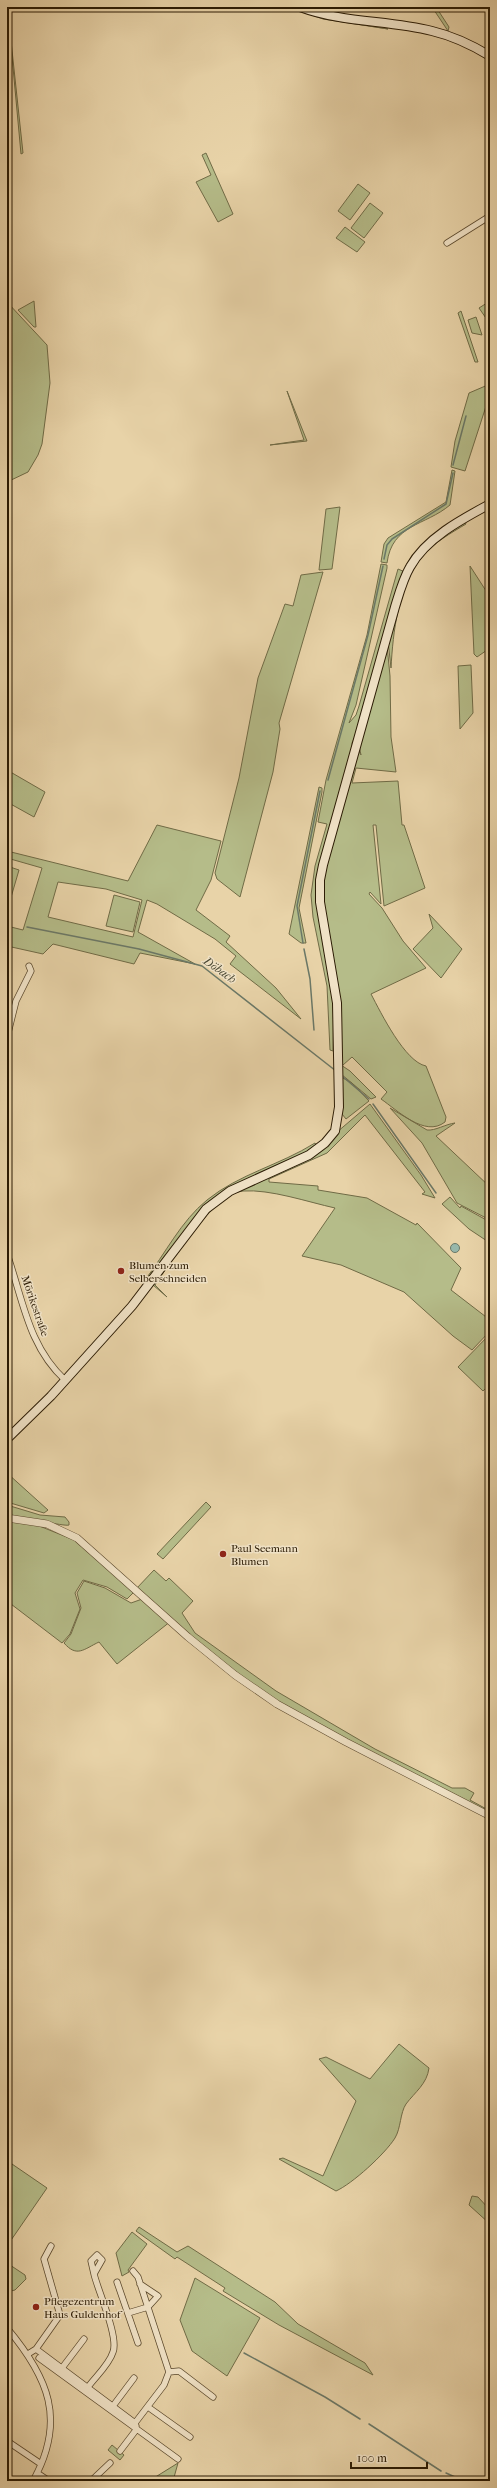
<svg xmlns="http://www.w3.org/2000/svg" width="497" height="2488" viewBox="0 0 497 2488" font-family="'IM FELL French Canon',serif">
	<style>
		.green { fill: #b5bc89; stroke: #706b46; fill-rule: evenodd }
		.water { fill: #97b7aa; stroke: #6b7867 }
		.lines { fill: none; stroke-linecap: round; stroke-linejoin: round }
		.stream { stroke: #6b7867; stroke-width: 1.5 }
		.minor-casing { stroke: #5a482c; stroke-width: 7 }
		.tertiary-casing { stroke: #5a482c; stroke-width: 8 }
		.secondary-casing { stroke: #2a1a03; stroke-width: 10 }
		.minor { stroke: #f0e2c6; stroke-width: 5.5 }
		.tertiary { stroke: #f0e2c6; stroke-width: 7 }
		.secondary { stroke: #f0e2c6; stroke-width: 8 }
		.poi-dot { fill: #8f2418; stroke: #f0e2c6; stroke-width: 1.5 }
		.labels { text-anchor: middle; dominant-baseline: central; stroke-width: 3; stroke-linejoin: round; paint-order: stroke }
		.poi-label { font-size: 11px; fill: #2a1a03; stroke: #f0e2c6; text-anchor: start }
		.street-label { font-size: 11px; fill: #2a1a03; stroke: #f0e2c6 }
		.water-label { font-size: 12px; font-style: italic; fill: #4b4935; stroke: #f0e2c6 }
	</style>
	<rect width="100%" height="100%" fill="#e8d3a8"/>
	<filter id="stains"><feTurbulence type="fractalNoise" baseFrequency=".005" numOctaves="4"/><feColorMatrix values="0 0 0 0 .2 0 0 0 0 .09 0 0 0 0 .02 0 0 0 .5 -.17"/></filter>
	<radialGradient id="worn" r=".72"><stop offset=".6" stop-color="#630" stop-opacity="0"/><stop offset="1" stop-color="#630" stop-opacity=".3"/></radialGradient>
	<!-- green -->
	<path class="green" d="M289,7L345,22L388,29L323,19Z
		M432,7H436L449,27L448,31Z
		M8,13L23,153L21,154Z
		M206,153L233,214L218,222L196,182L211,175L202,155Z
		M358,184L370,193L350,220L338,211Z
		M370,203L383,213L364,238L351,228Z
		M345,227L365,242L357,252L336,238Z
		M34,301L36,327H34L18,310Z
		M490,301V324L479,308Z
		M7,302L47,345L50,383L42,444L38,455L28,472L7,482Z
		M461,311L478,362H475L458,313Z
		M476,317L482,335L472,333L468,320Z
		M490,384V394L465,471L451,467L455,441L469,393Z
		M287,391L307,441L270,445L304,440Z
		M452,470L455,471L450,505C425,526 392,524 387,563L381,562L384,544L388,538L446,502Z
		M340,507L332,569L319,570L326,509Z
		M465,522L466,524C451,533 433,543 422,557C398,586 393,632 391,668L388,641L402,593L412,567L430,546Z
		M381,564L387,565V568L356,705L349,723L356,715L359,706L398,569L405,572L359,728L352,743L353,751L319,873L334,995L333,1051L330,1050L327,986L313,917L311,895L315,866L327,824L318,822L326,780L367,635Z
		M470,566L490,597V648L477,657L474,654Z
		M323,572L279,723L280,729L273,772L240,897L217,879L215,873L239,778L258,678L285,604L293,606L301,575Z
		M387,645L390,676L391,737L396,772L356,768L352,783L398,781L402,825H404L425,888L384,906L376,825H373L381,904L370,892L369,894L382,908L403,941L426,968L371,994C381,1013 405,1062 426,1066L446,1117L445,1122C425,1138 397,1110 381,1099L387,1092L352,1057L343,1065L341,1063L322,902V880L358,749L361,755L359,745Z
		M471,665L473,713L460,729L458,666Z
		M7,770L45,792L34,817L7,802Z
		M319,787L322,788V792L299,908L306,943H301L289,934Z
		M157,825L221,841L211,880L196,910L230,936L226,942L276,988L301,1019L230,964L236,956L215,939L157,904L147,900L138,932L195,964L140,953L134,964L53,944L43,954L7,946V926L23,930L42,868L7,858V851L128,881ZM58,882L106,889L142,900L133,937L48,917Z
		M7,866L19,870L7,911Z
		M114,895L140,902L133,932L106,926Z
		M429,914L462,949L441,978L413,949L433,928Z
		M341,1065L350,1071L376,1097L371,1099L341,1074Z
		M341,1077L352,1083L369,1101L346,1119L342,1114Z
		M370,1104L421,1175L435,1198L422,1194L425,1192L365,1115L327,1153L269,1179V1182L318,1186V1190L367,1198L416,1225L417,1223L461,1268L451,1290L490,1320V1331L472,1350L453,1336L404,1292L341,1265L302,1256L335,1208C308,1202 270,1189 243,1191C214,1193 171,1262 155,1285L167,1297L153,1285L203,1215L231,1193L303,1161Z
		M390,1108L427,1130C435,1131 446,1124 455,1123L436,1136L490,1187V1220L457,1203L422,1143Z
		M315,1143L319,1149L219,1198L148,1282L145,1280C165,1254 181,1221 207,1200C239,1174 280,1165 315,1143Z
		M450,1197L460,1208L461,1206L490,1222V1243L469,1229L442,1204Z
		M490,1334V1384L483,1391L458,1367Z
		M7,1473L48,1510L44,1513L7,1502Z
		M206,1502L211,1507L163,1559L157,1554Z
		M7,1505L40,1515L65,1517L69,1522V1525C66,1527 17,1516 7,1515Z
		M7,1521L37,1525L74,1540L134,1592L127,1599L107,1587L83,1580L75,1593L80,1609L70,1634L62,1643L7,1601Z
		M154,1570L166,1581L169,1578L193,1601L182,1613L195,1633L276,1691L375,1749L452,1788H465L474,1793L470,1800L490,1811V1816L277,1704L171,1621L117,1664L99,1642C84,1649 77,1658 64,1643L71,1634L81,1608L77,1593L84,1581L105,1588L131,1603L145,1598L136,1589Z
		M399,2044L429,2068C427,2084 415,2092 406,2104C400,2113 401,2128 395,2138C385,2154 352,2184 336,2191L279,2159L283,2158L323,2176L356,2101L319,2059L326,2057L370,2079Z
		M12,2164L47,2188L7,2246V2170Z
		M472,2196L478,2197L490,2210V2224L469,2205Z
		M139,2227L177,2252L188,2246L275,2302L298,2324L365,2363L373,2375L279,2325L223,2291L225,2288L177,2257L175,2259L136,2231Z
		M132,2232L147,2244L128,2270L129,2272L122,2276L116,2253Z
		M7,2263L25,2275L26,2279L15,2290L7,2292Z
		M195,2278L260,2318L227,2376L192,2351L180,2320Z
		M112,2445L124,2455L120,2460L108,2450Z
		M178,2463L173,2481H149Z"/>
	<!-- water -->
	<path class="water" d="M450.5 1248a4.5 4.5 0 1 1 9 0a4.5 4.5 0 1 1-9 0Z"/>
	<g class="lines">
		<!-- stream -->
		<path class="stream" d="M453,465L466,416
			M384,559L387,545L392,539L446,504L453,473
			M328,780L368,635L383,566
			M27,927L139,949L202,966L336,1071
			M303,943L297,906L320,791
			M304,949L310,979L314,1030
			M342,1076L369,1099
			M373,1104L436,1193
			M244,2353L325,2397L360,2419
			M369,2424L441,2471
			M446,2473L464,2481"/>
		<!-- minor casing -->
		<g class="minor-casing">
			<path id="minor" d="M447,243L490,216
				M7,1037L16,1001L31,971L29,966
				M7,1254C23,1299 28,1346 65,1380
				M133,2271L138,2277L169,2372L164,2385L135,2423
				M117,2282L138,2343
				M128,2313L148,2307L158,2296L140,2284
				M7,2328C48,2377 67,2420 33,2481
				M36,2349L60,2315L44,2259L51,2246
				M28,2354L36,2349L135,2423L136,2426
				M39,2358L178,2459
				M62,2368L84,2339
				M169,2372L179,2371L213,2397
				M88,2387C96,2376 109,2365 113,2352C119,2337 98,2291 94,2274L102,2260L97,2255L91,2261L94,2274
				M113,2406L134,2378
				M148,2407L190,2437
				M7,2441L41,2464
				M120,2451L136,2430
				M37,2473L49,2481
				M91,2481L110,2463"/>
		</g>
		<!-- tertiary casing -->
		<g class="tertiary-casing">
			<path id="tertiary" d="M7,1518L47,1524L77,1538L188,1637L235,1675L277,1704L346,1742L490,1816"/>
		</g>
		<!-- secondary casing -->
		<g class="secondary-casing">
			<path id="secondary" d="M300,7C343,23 388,20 432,31C453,36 472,45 490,56
				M7,1439L51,1396L132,1306L206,1209L230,1191L309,1155L325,1143L335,1131L339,1107L337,1003L320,902V880L323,865L395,607C399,594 403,579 410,567C426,538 462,519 490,504"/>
		</g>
		<!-- minor -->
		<use href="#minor" class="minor"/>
		<!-- tertiary -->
		<use href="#tertiary" class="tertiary"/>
		<!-- secondary -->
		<use href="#secondary" class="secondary"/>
	</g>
	<!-- markers -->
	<g class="poi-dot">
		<circle cx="121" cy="1271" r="4"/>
		<circle cx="223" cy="1554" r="4"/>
		<circle cx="36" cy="2307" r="4"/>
	</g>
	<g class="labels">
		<!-- poi labels -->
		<g class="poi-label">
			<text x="129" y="1265">Blumen zum<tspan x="129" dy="13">Selberschneiden</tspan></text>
			<text x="231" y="1548">Paul Seemann<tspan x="231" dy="13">Blumen</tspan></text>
			<text x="44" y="2301">Pflegezentrum<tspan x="44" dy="13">Haus Guldenhof</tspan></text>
		</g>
		<!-- street labels -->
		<g class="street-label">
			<text transform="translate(35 1306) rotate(71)">Mörikestraße</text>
		</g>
		<!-- water labels -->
		<g class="water-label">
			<text transform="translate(220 970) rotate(35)">Döbach</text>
		</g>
	</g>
	<!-- margin -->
	<rect width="497" height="2488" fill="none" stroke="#e8d3a8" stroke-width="24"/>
	<rect x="8" y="8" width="481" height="2472" fill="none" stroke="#2a1a03" stroke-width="2"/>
	<rect x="12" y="12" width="473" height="2464" fill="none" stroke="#2a1a03"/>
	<!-- scale -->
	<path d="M351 2462v6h76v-6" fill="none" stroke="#2a1a03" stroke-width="2"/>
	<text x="357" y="2462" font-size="12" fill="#2a1a03" stroke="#f0e2c6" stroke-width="3" paint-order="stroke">100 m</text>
	<rect width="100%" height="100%" filter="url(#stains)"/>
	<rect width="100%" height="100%" fill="url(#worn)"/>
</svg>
